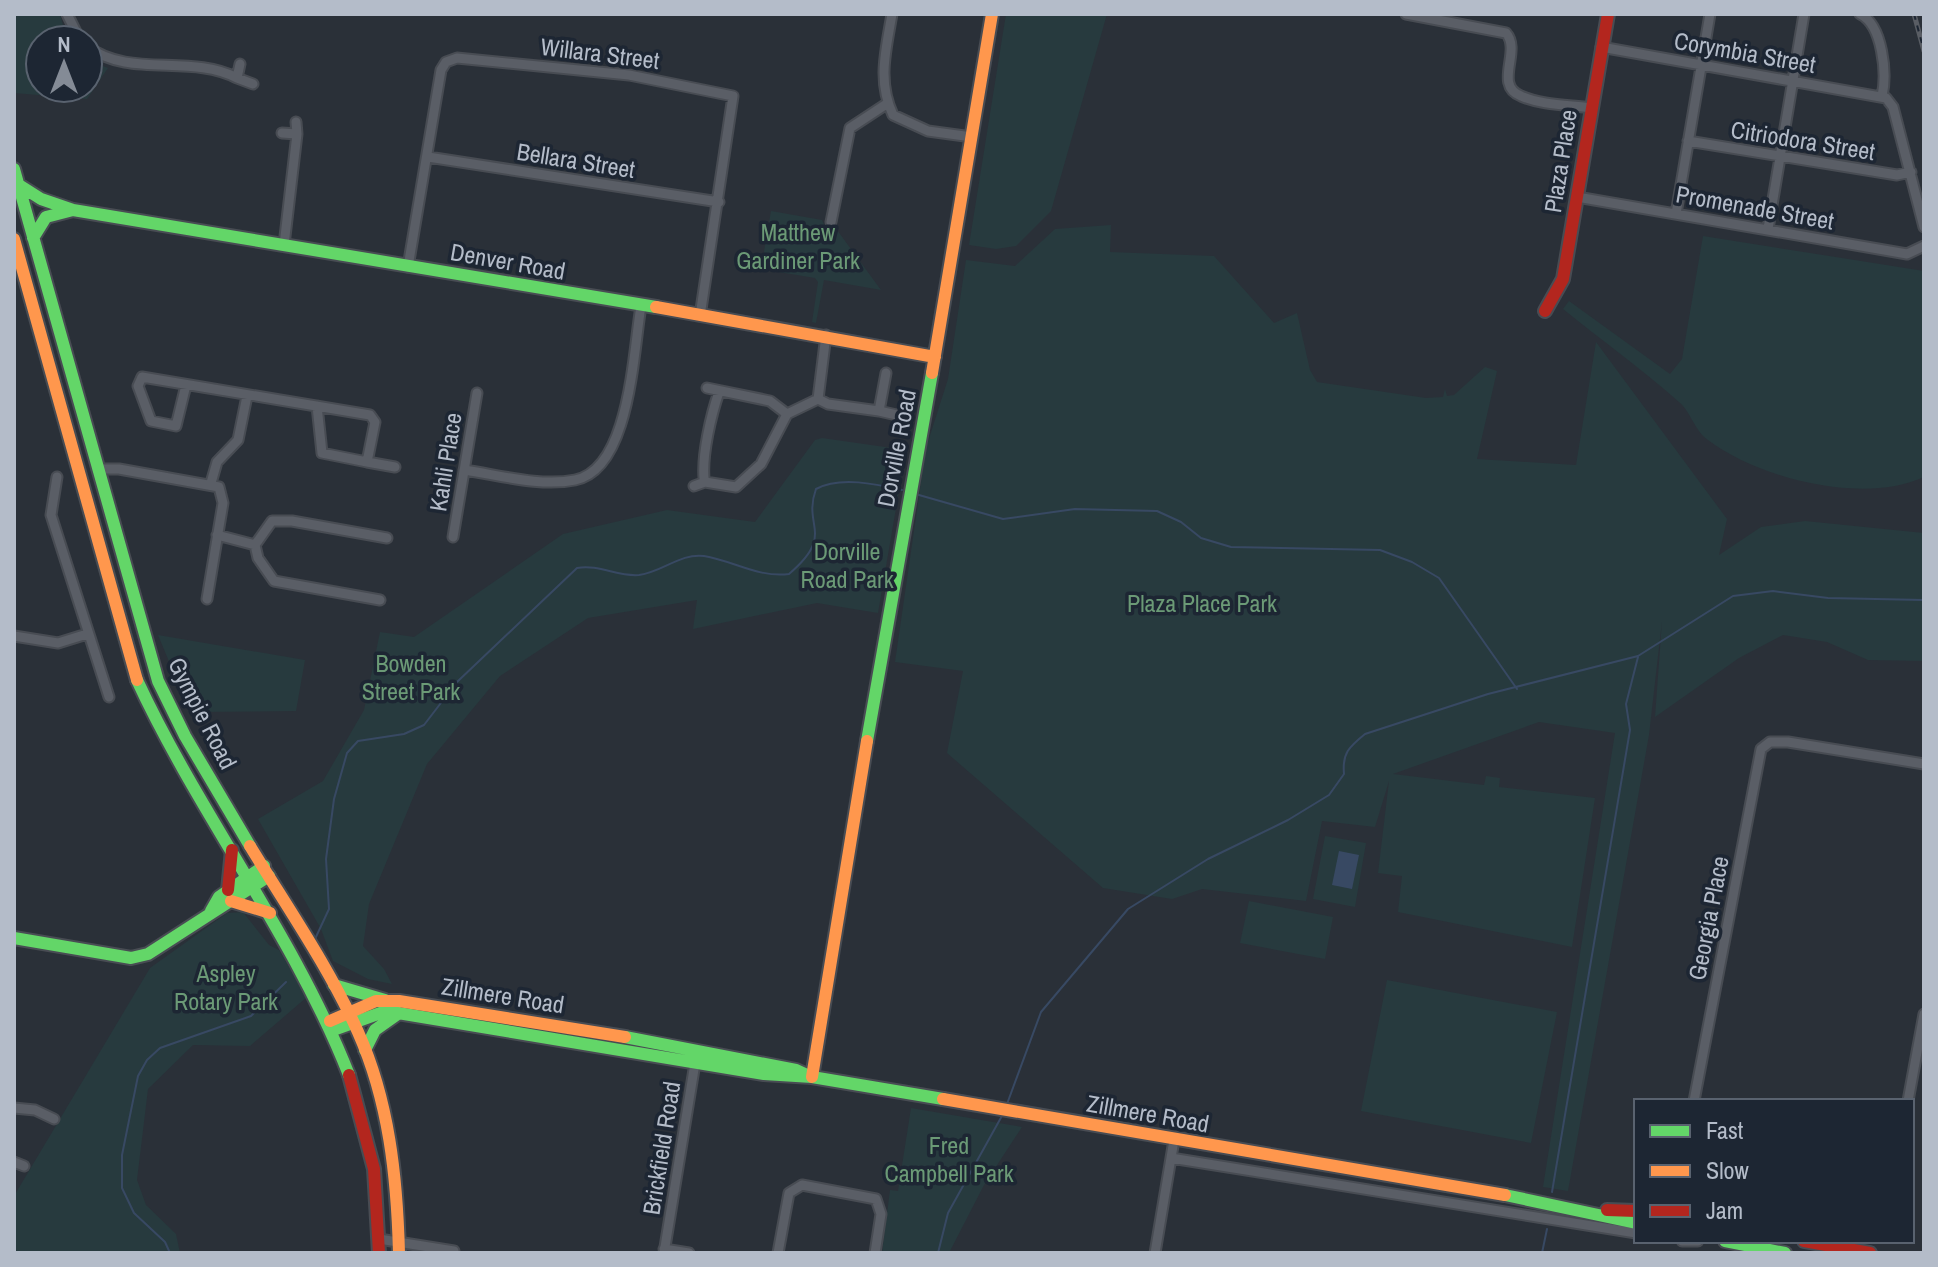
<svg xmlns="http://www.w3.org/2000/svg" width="1938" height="1267" viewBox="0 0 1938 1267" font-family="'Archivo Narrow',sans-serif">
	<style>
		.green { fill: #273a3e }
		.water { fill: #384963 }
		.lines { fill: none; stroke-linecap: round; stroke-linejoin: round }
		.stream { stroke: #384963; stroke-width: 2 }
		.street-casing { stroke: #484c53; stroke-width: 13 }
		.fast-casing { stroke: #484c53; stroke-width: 16 }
		.slow-casing { stroke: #484c53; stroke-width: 16 }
		.jam-casing { stroke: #484c53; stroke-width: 16 }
		.street { stroke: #5a5e66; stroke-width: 9 }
		.fast { stroke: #63d668; stroke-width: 12 }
		.slow { stroke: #ff974d; stroke-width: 12 }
		.jam { stroke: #b3261e; stroke-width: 12 }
		.rail-casing { stroke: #595d64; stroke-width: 5 }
		.rail { stroke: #1d2633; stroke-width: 2; stroke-dasharray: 6; stroke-linecap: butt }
		.labels { text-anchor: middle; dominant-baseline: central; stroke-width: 7; stroke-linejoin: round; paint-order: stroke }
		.street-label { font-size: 24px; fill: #b4bcc9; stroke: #1d2633 }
		.park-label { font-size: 24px; fill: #6b9a76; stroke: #1d2633 }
	</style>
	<rect width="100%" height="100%" fill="#2a3038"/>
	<!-- green -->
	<path class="green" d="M14,14H60L67,40H40V88H88V60L108,68L87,99L14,93Z
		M1006,14H1107L1051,211L1016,246L996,249L969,245Z
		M771,211L822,220L827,231L837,230L881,290L824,280L816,323L812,322L818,282L815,278L761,269Z
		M1111,225L1110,252L1214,256L1274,323L1297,313L1310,370L1317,382L1426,398L1443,397L1445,389L1447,396L1454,395L1485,367L1497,371L1477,459L1576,465L1596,342L1727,519L1719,555L1761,527L1805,521L1924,533V661L1868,660L1827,642L1783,635L1739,658L1655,717L1662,621L1649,735L1568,1191L1543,1187L1615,733L1539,722L1393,774L1484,785L1486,776L1500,778L1499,787L1595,798L1572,947L1398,912L1402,876L1378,873L1389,781L1375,827L1322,821L1306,901L1202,889L1172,899L1103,888L947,753L963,671L895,662L926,448L948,379L966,260L1015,266L1055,229Z
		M1703,236L1924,271V477C1863,505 1760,479 1708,440C1694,430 1691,412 1679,402C1642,369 1601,340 1563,309L1569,301L1670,374L1682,359Z
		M822,438L906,450L878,613L817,603L693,629L697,600L588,618L500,676L427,764L369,904L363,946L384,969L392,984L368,979L333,961L321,929L258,819L323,781L364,710L380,632L414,637L563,534L667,510L755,522L815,440Z
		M158,635L305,660L296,711L190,712Z
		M1325,836L1366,843L1355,907L1313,899Z
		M1249,901L1333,917L1325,959L1240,943Z
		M243,912L269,945L279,950L307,997L250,1046L193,1045L148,1089L137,1180L146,1205L176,1234L180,1253H14V1196L150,968L227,913Z
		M1387,980L1557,1012L1531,1143L1361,1111Z
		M911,1108L1022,1127L984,1185L949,1253H882L890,1190L898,1191Z"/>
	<!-- water -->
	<path class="water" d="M1339,851L1359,855L1352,889L1332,885Z"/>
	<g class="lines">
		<!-- stream -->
		<path class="stream" d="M912,493L1003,519L1075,509L1157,511L1181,522L1201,538L1231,547L1380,550L1412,562L1439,578L1517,689
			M315,939L329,909L326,859L334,799L347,753L358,741L404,734L424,725L457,682L577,568C599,564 618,577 639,575C663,572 680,553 704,556C734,561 759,578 789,574C836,534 802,527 816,489C840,476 876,484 902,490
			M1007,1104L1041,1012L1128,909L1208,859L1288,820L1329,795L1344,774C1342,753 1349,747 1365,734L1488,694L1638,656L1733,596L1773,591L1828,598L1924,600
			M1552,1192L1630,730L1626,704L1638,657
			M170,1253L165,1242L134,1213L122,1188V1155L138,1076L147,1060L160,1048L251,1016L286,982
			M938,1253L948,1213L1003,1114
			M1542,1253L1547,1229"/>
		<!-- street casing -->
		<g class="street-casing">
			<path id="street" d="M67,14L80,40
				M892,14C886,50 877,81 893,115L928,131L972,137
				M1406,14L1506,33C1522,51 1493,85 1521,96C1541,105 1569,105 1591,108
				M1860,14C1883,25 1887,74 1882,96
				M88,47C129,78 192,54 237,78
				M1601,47L1886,98L1893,107L1924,227
				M240,64L237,78L253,84
				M282,133L297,134L296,122
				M1688,141L1897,175L1911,172
				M428,157L719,202
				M1577,197L1907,254L1924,246
				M1676,214L1710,14
				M831,222L850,128L888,103
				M1768,229L1804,14
				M284,245L297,134
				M408,267L441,70L446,62L457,58L629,75L733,96L700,316
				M186,385L176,426L151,421L138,386L142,377L370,415L375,422L367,462L322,453L317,406
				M707,388L770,401L787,414
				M719,392C711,415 702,454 704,478L705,482L736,487L761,464L787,414L818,399L826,335
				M818,399L828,404L879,411L886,373
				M879,411L901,416
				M367,462L395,467
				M97,469H119L219,487L223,503L207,599
				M464,470C499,475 540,487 575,480C630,469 633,353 641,306
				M57,477L51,515L109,697
				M211,483L217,462L238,440L247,396
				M694,486L705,482
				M217,535L255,545
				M453,537L477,393
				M380,600L274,581L258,558L255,545L272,521H292L387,538
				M14,636L58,643L87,634
				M1694,1101L1761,749L1770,742H1788L1924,764
				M1908,1101L1924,1014
				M14,1108L35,1110L54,1119
				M1171,1158L1636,1233
				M14,1162L24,1166
				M379,1239L454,1251
				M1682,1241H1698
				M664,1249L689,1253
				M664,1253L696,1057
				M778,1253L789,1193L802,1185L876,1199L881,1214L875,1253
				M1155,1253L1174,1140"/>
		</g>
		<!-- fast casing -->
		<g class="fast-casing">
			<path id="fast" d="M14,169L158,681L185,736L250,846
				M19,185L41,199L73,210L656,307
				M33,238L46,217L73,210
				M137,680C200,816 294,935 349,1075
				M867,741L932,373
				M211,911L219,897L264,866
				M14,938L131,958L148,954L269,876
				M334,985L385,1000
				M333,1030L386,1011L764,1074L812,1077L943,1099
				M625,1037L796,1070L809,1076
				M365,1050L375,1030L399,1013
				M1505,1195L1636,1223
				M1725,1241L1785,1253"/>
		</g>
		<!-- slow casing -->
		<g class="slow-casing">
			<path id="slow" d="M14,239L137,680
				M656,307L935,357
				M932,373L992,14
				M250,846C287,907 329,967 358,1032C389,1101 397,1177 399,1253
				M231,901L270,913
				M330,1021L376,1001H399L625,1037
				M812,1077L867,741
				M943,1099L1505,1195"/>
		</g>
		<!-- jam casing -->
		<g class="jam-casing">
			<path id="jam" d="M1545,311L1563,279L1608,14
				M228,890L232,850
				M349,1075L374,1169L379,1253
				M1607,1210L1636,1211
				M1804,1241L1870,1253"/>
		</g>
		<!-- street -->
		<use href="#street" class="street"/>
		<!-- fast -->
		<use href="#fast" class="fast"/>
		<!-- slow -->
		<use href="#slow" class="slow"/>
		<!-- jam -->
		<use href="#jam" class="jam"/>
		<!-- rail casing -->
		<g class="rail-casing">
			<path id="rail" d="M1914,14L1924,51"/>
		</g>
		<!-- rail -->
		<use href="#rail" class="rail"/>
	</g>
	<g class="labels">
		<!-- street labels -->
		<g class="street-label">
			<text transform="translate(1745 52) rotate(10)">Corymbia Street</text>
			<text transform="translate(600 53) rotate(7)">Willara Street</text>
			<text transform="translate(1803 140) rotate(9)">Citriodora Street</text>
			<text transform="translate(576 160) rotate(9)">Bellara Street</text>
			<text transform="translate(1560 161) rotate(-81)">Plaza Place</text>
			<text transform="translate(1755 207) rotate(10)">Promenade Street</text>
			<text transform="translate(508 261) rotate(10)">Denver Road</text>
			<text transform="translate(896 448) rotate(-79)">Dorville Road</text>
			<text transform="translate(445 462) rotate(-81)">Kahli Place</text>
			<text transform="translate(203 713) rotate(63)">Gympie Road</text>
			<text transform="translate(1708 918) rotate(-79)">Georgia Place</text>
			<text transform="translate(503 995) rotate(9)">Zillmere Road</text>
			<text transform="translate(1148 1113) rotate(10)">Zillmere Road</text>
			<text transform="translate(661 1148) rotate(-81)">Brickfield Road</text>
		</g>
		<!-- park labels -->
		<g class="park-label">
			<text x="798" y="232">Matthew<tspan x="798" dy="28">Gardiner Park</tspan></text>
			<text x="847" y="551">Dorville<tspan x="847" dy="28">Road Park</tspan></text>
			<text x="1202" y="603">Plaza Place Park</text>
			<text x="411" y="663">Bowden<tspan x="411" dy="28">Street Park</tspan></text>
			<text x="226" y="973">Aspley<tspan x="226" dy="28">Rotary Park</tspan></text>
			<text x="949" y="1145">Fred<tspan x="949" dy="28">Campbell Park</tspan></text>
		</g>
	</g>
	<!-- border -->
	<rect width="1938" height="1267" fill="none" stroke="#b4bcc9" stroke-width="32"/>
	<!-- legend -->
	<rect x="1634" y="1099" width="280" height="144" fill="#1d2633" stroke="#59626f" stroke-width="2"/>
	<rect x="1650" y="1125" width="40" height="12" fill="#63d668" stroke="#59626f" stroke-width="2"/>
	<text x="1706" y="1139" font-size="24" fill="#b4bcc9">Fast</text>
	<rect x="1650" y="1165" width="40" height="12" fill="#ff974d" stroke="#59626f" stroke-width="2"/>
	<text x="1706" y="1179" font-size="24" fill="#b4bcc9">Slow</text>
	<rect x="1650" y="1205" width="40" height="12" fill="#b3261e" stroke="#59626f" stroke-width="2"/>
	<text x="1706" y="1219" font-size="24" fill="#b4bcc9">Jam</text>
	<!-- north arrow -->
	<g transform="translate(64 64)"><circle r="38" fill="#1d2633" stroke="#59626f" stroke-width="2"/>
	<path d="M0-6L14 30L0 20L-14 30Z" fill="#848b96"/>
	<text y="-12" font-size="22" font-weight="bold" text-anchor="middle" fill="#b4bcc9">N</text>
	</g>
</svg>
